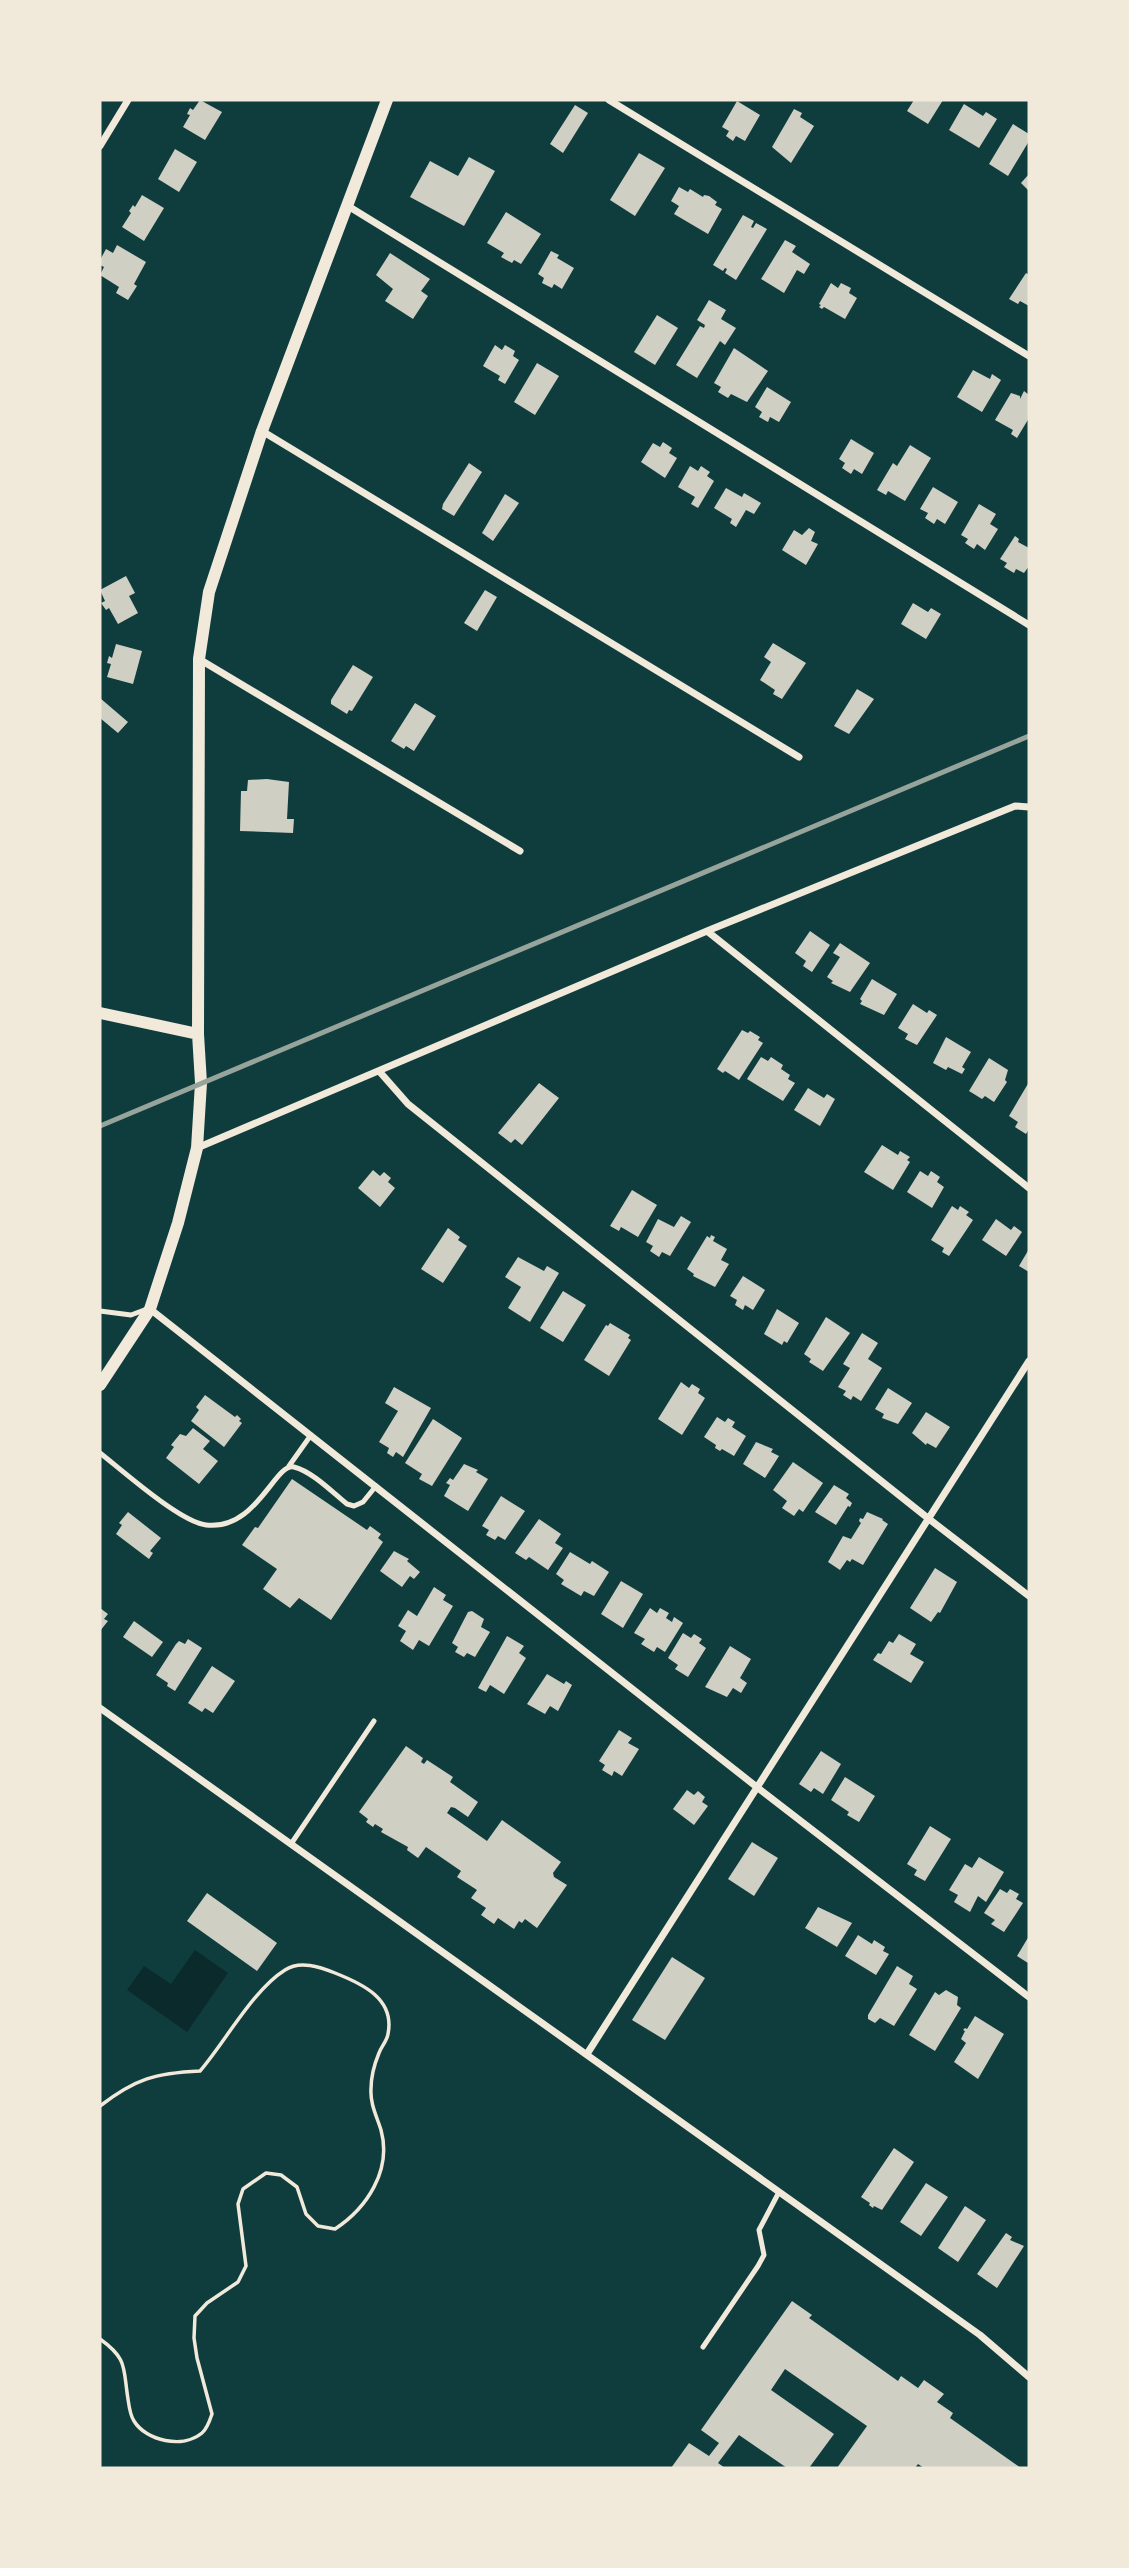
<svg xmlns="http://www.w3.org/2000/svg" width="1129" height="2568" viewBox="0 0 1129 2568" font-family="'Sofia Sans Condensed',sans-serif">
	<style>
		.water { fill: #0a2a2b }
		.building { fill: #cfcfc3 }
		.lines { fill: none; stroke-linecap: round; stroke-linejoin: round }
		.path { stroke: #f1e9da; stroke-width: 3.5 }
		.service { stroke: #f1e9da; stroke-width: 5 }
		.minor { stroke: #f1e9da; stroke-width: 7 }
		.tertiary { stroke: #f1e9da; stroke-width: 12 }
		.rail { stroke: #97a49c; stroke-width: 5 }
	</style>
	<rect width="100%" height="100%" fill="#0f3d3e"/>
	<!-- water -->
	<path class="water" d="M195,1950L228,1973L187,2032L127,1990L144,1966L171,1984Z"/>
	<!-- building -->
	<path class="building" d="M200,100L222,112L205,140L183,127L190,115L187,114L190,108L193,110Z
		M914,100H943L928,124L907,111Z
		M737,101L760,115L745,141L736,136L733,141L726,136L729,131L722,127Z
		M964,104L983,116L986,112L997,119L979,148L949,130Z
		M575,105L588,113L563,153L550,144Z
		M794,109L802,113L800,117L814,126L791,163L772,147Z
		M1013,124L1029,134V141L1008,176L989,164Z
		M175,149L197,162L179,192L158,179Z
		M639,153L665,168L635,216L610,200Z
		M469,157L495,171L464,226L410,197L430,161L458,176Z
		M1029,174V191L1021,183Z
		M679,187L688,192L690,189L703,197L704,195L709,196L717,202L715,205L722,209L708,234L674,214L679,206L671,201Z
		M142,195L164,208L144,241L122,227L131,213L129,211L133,205L135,207Z
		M506,212L541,234L521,264L514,260L512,263L501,257L504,253L487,243Z
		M743,215L754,221L751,227L753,228L756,223L767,229L736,280L725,273L727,269L725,268L723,271L713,265Z
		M785,240L796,246L792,252L810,264L804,274L797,270L784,293L761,279Z
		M117,245L146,262L134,284L137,286L128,300L116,293L119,287L100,275L104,267L100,265V260L106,249L113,253Z
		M551,251L559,255L557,258L574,268L562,289L554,284L552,288L542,283L544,278L538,274Z
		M390,253L430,279L421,291L428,296L413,319L385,301L393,289L376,275Z
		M1026,273L1029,275V306L1020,301L1018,304L1009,299Z
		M831,283L838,288L841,283L851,288L849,293L857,298L845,319L824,307L822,309L819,307L821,305L819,304Z
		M709,300L726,310L721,319L736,328L725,345L720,341L697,378L676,365L700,326L704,328L705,325L697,320Z
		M657,315L678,328L655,365L634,352Z
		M495,345L502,350L505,345L515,351L513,356L519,360L505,384L498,380L500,376L483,366Z
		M734,348L768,371L747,402L731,394L728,398L718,392L721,387L714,383Z
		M537,363L559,376L535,415L514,402Z
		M973,370L990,379L992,374L1001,380L982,412L957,397Z
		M767,387L791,402L779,422L770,417L768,422L759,417L762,412L755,407Z
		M1024,391L1029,395V418L1017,438L1011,434L1013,430L995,420L1011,393L1020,396V399Z
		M851,439L874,453L862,474L854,469L851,474L842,468L845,463L839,459Z
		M663,442L672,448L669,453L677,458L665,478L641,462L653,443L660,447Z
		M910,445L931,458L905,501L888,491L886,495L877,490L893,463L897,466Z
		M469,463L482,472L454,516L442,509L443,504Z
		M690,466L698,471L701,466L710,472L707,476L714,481L698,508L691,504L695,497L678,487Z
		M933,487L958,502L945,524L937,519L934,524L925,518L928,513L920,509Z
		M726,488L742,497L744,493L761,503L754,514L746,510L736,527L730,523L732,519L714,508Z
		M505,494L519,503L493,541L482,533Z
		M979,504L996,514L990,524L998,529L985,550L977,544L974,549L965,543L968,539L961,535Z
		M809,528L815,532L811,541L818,544L806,565L782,550L794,530L802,535Z
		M1015,536L1019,539L1018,542L1029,548V566L1024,573L1016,569L1014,573L1004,567L1007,563L1000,559Z
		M126,576L135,593L129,596L138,613L118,624L109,608L106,610L101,603L105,601L100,590Z
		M485,590L497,597L477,631L464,623Z
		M913,603L928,612L931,608L941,614L926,639L901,624Z
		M773,643L806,663L782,699L773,694L775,690L760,680L771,662L764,657Z
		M116,644L142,651L133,684L107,677L111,664L107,663L109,656L112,658Z
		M353,665L373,677L352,711L349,710L347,714L331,704V700Z
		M857,689L874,699L849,734L834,726Z
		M100,698L128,722L118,733L100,718Z
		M415,703L436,716L414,751L406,746L404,749L391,741Z
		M267,779L289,782L287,819H294L293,833L240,831L241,791H247L248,780Z
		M810,931L830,945L812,972L803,966L806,961L795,953Z
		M840,943L870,963L850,992L831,983L833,981L827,977L840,957L833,953Z
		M872,979L897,994L884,1015L860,1004L862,1001L860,999Z
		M913,1004L927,1013L929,1010L937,1015L917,1045L905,1039L908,1034L898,1028Z
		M742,1030L748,1033L750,1031L760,1037L758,1040L763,1043L739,1080L725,1071L723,1073L717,1069Z
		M946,1037L971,1052L962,1067L965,1069L962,1074L948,1067L946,1070L933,1063Z
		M761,1057L768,1061L771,1057L783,1065L781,1069L790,1075L788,1079L795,1083L783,1101L747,1079Z
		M989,1058L1008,1070L1005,1080L1007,1082L994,1102L985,1096L982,1099L969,1091Z
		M1029,1082V1129L1026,1134L1015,1127L1018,1122L1009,1116Z
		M539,1083L559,1098L522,1145L515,1139L511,1143L498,1133Z
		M808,1088L824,1098L827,1094L835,1099L820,1126L794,1110Z
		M882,1145L898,1155L900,1151L910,1157L907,1160L910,1162L893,1190L864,1172Z
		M373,1170L380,1176L384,1172L391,1178L388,1182L395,1188L380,1207L358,1188Z
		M920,1171L928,1176L931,1171L940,1177L937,1182L944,1187L932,1208L907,1192Z
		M632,1190L657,1205L638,1237L621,1227L619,1231L610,1226Z
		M952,1206L958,1210L960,1206L969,1212L966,1215L973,1220L949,1256L942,1252L944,1248L931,1240Z
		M681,1216L691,1222L670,1256L662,1252L659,1257L650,1251L653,1246L646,1242L658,1219L674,1227Z
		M996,1219L1011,1230L1014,1226L1022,1232L1006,1256L982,1240Z
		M448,1228L460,1237L458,1240L467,1246L443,1283L421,1269Z
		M711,1235L715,1237L713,1241L727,1249L721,1260L729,1264L715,1287L693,1276L694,1274L687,1269L707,1236L710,1238Z
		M1029,1249V1272L1019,1266Z
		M518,1257L544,1271L547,1266L559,1273L530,1322L508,1308L521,1287L505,1277Z
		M743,1276L765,1290L753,1310L745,1305L743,1310L735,1305L737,1300L730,1296Z
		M563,1291L586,1305L563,1342L540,1328Z
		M777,1309L799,1323L787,1343L784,1341L782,1345L764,1334Z
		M826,1317L850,1333L823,1371L809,1362L811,1359L804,1354Z
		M610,1323L630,1335L628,1338L631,1340L609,1376L584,1360L606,1325L608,1326Z
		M862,1333L878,1343L868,1359L882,1368L861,1401L853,1396L851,1400L843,1395L846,1391L838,1387L850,1368L843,1364Z
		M681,1382L689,1388L692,1384L700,1389L698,1393L705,1398L682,1435L658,1419Z
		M394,1387L431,1408L403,1457L396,1452L393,1457L387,1453L389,1448L379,1442L398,1411L385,1403Z
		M888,1388L912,1403L898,1424L882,1418L884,1414L875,1409Z
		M205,1395L235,1417L237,1415L241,1419L239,1421L242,1423L224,1447L191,1421L199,1410L196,1407Z
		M926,1412L950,1427L936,1448L927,1443L926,1445L912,1433Z
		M717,1417L725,1422L728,1418L735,1422L732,1427L746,1436L734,1456L722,1449L720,1451L715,1448L716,1445L704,1437Z
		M433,1419L462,1438L432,1486L419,1479L422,1474L405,1463Z
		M193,1428L210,1441L203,1449L218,1461L199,1484L166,1458L174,1447L171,1445L180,1434L186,1436Z
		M756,1442L773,1449L771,1452L779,1456L765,1478L743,1464Z
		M793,1462L823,1483L803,1512L799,1509L794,1516L782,1508L787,1501L773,1490Z
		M464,1464L478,1470L476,1472L488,1479L468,1511L444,1496L450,1485L446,1483L450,1478L453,1480Z
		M292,1479L367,1530L370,1526L381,1534L378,1538L383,1542L331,1620L299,1598L290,1608L263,1589L277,1569L242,1545L255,1527L258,1528Z
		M834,1485L849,1494L846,1498L852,1503L850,1507L848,1506L836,1525L815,1512Z
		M501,1496L525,1511L505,1540L498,1536L495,1540L486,1535L489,1530L482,1526Z
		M128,1512L161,1538L150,1551L153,1553L149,1559L116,1534L122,1525L119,1523Z
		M867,1512L883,1519L882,1520L888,1524L863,1565L852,1559L850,1562L847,1560L840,1570L828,1562L843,1536L851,1539L861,1523L859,1521L860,1518L863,1519Z
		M539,1519L561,1534L555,1543L563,1548L548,1570L529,1557L526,1560L515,1553Z
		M394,1551L409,1559L407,1561L420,1572L414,1579L410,1576L402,1587L380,1571Z
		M570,1552L590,1564L592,1561L609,1572L594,1596L584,1591L581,1596L561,1584L564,1580L556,1574Z
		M935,1568L957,1582L940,1613L938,1612L931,1622L910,1608Z
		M621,1581L643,1594L623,1628L601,1614Z
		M434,1587L446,1595L443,1600L453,1606L429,1646L419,1640L413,1650L400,1641L406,1631L398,1626L408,1610L417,1616Z
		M100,1608L108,1614L104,1619L108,1621L100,1631Z
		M650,1608L657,1613L660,1608L669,1613L666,1618L672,1622L674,1617L683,1623L665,1652L657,1647L654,1652L641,1644L645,1639L634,1633Z
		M472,1611L484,1619L481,1627L490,1632L475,1657L467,1653L464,1657L455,1652L458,1647L452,1643L468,1612Z
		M134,1621L163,1642L152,1657L123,1637Z
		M683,1633L691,1638L694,1634L702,1639L699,1643L706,1648L688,1677L675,1669L678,1665L668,1658Z
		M899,1634L916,1644L910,1654L924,1662L911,1683L873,1660L878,1653L881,1654L889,1641L893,1643Z
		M507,1636L524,1646L519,1653L526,1658L504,1694L490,1685L486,1692L478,1688Z
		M188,1639L202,1648L175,1691L167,1686L168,1683L156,1675L176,1644L179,1641L185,1644Z
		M730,1646L751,1659L740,1678L747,1683L741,1693L733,1688L727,1697L705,1687Z
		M212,1666L235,1681L213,1713L205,1708L202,1712L188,1703Z
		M547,1674L564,1684L566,1681L572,1685L558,1711L550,1706L545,1714L527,1704Z
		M619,1730L632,1738L628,1743L639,1749L622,1776L614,1771L612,1776L602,1770L605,1765L599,1761Z
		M406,1746L423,1758L421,1762L424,1764L427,1760L453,1777L450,1782L478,1802L468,1817L455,1808L451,1807L447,1813L487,1841L502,1820L561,1862L553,1873L554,1877L567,1885L537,1928L525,1919L522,1923L519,1921L514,1929L498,1918L494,1924L481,1915L486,1908L471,1898L477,1890L457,1877L461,1871L426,1847L418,1858L407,1850L408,1847L381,1832L383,1829L375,1824L373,1827L366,1822L368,1819L359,1812Z
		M821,1751L841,1764L823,1794L814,1788L811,1792L799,1784Z
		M845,1777L875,1796L859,1822L847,1815L849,1812L831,1800Z
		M687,1790L694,1795L698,1791L705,1797L702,1802L708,1806L694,1825L673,1809Z
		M930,1826L951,1839L925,1881L914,1875L917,1870L907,1864Z
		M752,1842L778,1858L754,1896L728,1879Z
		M979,1857L1004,1872L986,1902L978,1896L970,1912L954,1902L958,1895L949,1890L965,1864L972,1868Z
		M1000,1889L1007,1893L1010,1889L1019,1894L1016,1899L1023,1903L1004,1932L991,1924L995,1920L984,1913Z
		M207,1893L277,1943L257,1971L187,1921Z
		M818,1907L852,1923L837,1947L805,1928Z
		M858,1935L872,1944L874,1940L885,1947L883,1951L889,1954L876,1975L845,1956Z
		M1029,1936V1961L1028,1963L1017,1956Z
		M672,1957L705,1978L665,2040L632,2020Z
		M897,1966L913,1976L909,1984L917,1989L894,2026L880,2018L875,2023L868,2019V2015Z
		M946,1990L958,1997L957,2005L961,2008L935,2051L909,2035L935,1992L939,1995Z
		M975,2016L1004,2034L978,2079L954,2062L966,2043L961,2039L965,2031L963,2030L965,2028L967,2029Z
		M894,2148L914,2162L882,2210L874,2206L873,2208L869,2205L870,2203L861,2197Z
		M926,2183L948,2197L921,2236L900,2222Z
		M965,2206L986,2220L958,2262L938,2248Z
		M1006,2233L1012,2237L1010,2240L1024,2246L997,2288L977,2274Z
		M792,2301L812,2315L809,2318L898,2381L901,2376L918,2388L924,2380L944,2394L937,2402L953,2413L950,2418L1021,2468H924L918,2464L915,2468H837L867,2426L785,2369L771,2390L834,2434L809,2468H787L739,2435L718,2463L725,2468H671L689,2443L709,2456L719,2443L701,2430Z"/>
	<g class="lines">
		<!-- path -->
		<path class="path" d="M100,2106C135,2079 155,2073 200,2071C225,2042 253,1990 285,1970C300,1960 320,1967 335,1973C363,1984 395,1999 388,2034C387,2041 381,2047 379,2053C374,2065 371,2077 371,2089C370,2104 377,2117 381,2130C392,2170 367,2208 335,2229L318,2226L306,2214L297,2187L281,2175L266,2173L243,2189L238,2204L246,2266L238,2282L207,2303L195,2316L194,2338L197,2358L212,2414C210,2420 207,2429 202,2433C183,2449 146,2441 134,2421C130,2415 129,2406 128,2399C123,2368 128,2359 100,2339"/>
		<!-- service -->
		<path class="service" d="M100,1311L131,1315L147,1309
			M100,1453C123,1471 180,1522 206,1525C257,1531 275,1462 294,1467C313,1472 332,1492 347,1504L354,1506L363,1502L376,1486
			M289,1466L311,1435
			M291,1844L374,1721
			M703,2347L758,2266L764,2255L759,2230L779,2192"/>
		<!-- minor -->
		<path class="minor" d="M609,100L1029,356
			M100,146L128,100
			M348,206L1029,625
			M262,431L799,757
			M199,659L520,851
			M707,931L1029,1188
			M379,1071L408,1104L929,1519L1029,1596
			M197,1148L707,931L1015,806L1029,807
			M150,1309L758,1788L1029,1997
			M100,1708L980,2335L1029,2377
			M587,2054L1029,1361"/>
		<!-- tertiary -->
		<path class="tertiary" d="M100,1013L198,1034
			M100,1385L150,1309L178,1223L197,1148L201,1083L198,1034L199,659L209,592L262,431L387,100"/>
		<!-- rail -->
		<path class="rail" d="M100,1126L1029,736"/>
	</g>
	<!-- border -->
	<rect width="1129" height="2568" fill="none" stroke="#f1e9da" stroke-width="203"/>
</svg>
